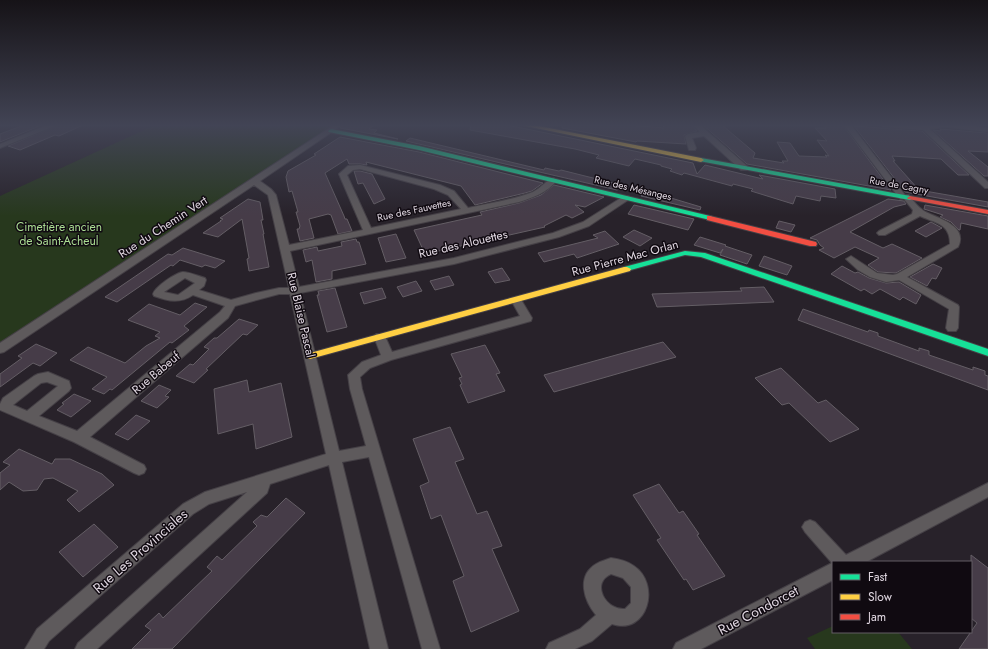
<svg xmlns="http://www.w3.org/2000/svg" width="988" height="649" viewBox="0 0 988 649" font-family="Jost,sans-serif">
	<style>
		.green { fill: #27381d }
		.building { fill: #463c48; stroke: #645e65 }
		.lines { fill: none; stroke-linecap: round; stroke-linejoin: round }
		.street-casing { stroke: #454046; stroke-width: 2 }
		.fast-casing { stroke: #454046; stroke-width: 2 }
		.slow-casing { stroke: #454046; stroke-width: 2 }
		.jam-casing { stroke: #454046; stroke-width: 2 }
		.street { fill: #5e5a5c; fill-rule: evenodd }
		.fast { fill: #16e098; fill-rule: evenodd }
		.slow { fill: #ffcf43; fill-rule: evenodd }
		.jam { fill: #f24e42; fill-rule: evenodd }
		.labels { text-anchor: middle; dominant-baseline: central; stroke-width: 3; stroke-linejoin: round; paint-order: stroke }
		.far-street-label { font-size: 10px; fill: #e0d7e1; stroke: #100a11 }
		.park-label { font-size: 12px; fill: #aadc92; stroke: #100a11 }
		.street-label { font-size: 12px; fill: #e0d7e1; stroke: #100a11 }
		.near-street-label { font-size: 14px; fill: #e0d7e1; stroke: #100a11 }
	</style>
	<rect width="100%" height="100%" fill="#28222a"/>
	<!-- green -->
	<path class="green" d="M155,125H334L0,344V196Z
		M833,626V632H898L912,649H815L807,638Z"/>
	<!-- building -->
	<path class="building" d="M24,125H42L0,142V134Z
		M58,125H83L59,136L55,135L20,150L8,146Z
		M343,125H374L369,129L377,130L374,133L398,139L340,128Z
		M471,125H507L693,163L697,174L705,165L763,179L759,175L835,189L836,198L821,196L820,201L796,196L793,204L751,191L753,189L733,184L732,186L684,173L682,175L670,171L672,169L661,166V165L635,159L629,166L596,158L599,155L575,149L470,130Z
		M563,125H630L664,128L663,125H692L697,131L684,135L686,144L637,141L636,142L562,128Z
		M703,125H722L755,153L753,158L784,163L782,161H788L777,142L790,143L799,156L827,157L825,155L829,156L817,140L827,141L815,128H826L824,125H843L891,190L747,164Z
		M854,126L922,131L969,175H958L941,159L892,156L895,161H893L919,190L988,202V207L905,192Z
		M940,129L988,133V152L968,151L988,167V176H984L933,130L941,131Z
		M340,137L419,152L543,183L532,191L525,193L475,205L461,186L366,162L367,165L360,164H349L347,159L325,173L344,216L345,219H347L352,231L338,234L331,215L328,214L309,219L314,238L300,241L297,229H299L300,226L296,212H298L292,191L289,192L286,177L288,171L316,155L314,154Z
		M410,138L544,170L545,168L559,171L561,170L625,186L617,190L406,141Z
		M354,171H360L372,174L385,199L374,204L363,183L358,184Z
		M554,185L604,197L585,207L575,205L584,212L572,218L566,215L544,226L545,227L425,254L414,230L482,215L480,212L519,203L541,195Z
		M646,189L672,196L671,198L701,207L700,210L641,196Z
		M248,199L260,202L263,220H261L264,234H263L269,267L249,271L247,259L249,258L242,219L218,237L203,233L221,221H220L223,219L220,218Z
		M888,199L904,201L906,204L894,207L850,232L883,248L892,244L922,258L896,273L878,272L868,265L879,258L855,247L834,258L819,250L824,248L820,245L817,240L810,238Z
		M634,205L694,219L688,230L628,214Z
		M925,205L988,216V229L961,223L960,230H959L951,222L940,217L943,215L924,209Z
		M779,221L795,225L791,232L776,228Z
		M931,222L942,228L926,237L915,231Z
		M634,230L652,238L640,246L623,237Z
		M605,231L619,244L577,258L574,254L544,262L538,253L598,238L593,235Z
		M396,234L406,258L386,262L378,238Z
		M700,237L726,245L725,246L752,255L747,264L720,255L723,249L720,253L694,245Z
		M356,239L357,242H359L366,264L332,271V279L316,282L312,260L306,262L303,250L317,247L318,251L342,246L341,242Z
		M183,248L225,261L215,268L205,265L202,267L180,260L173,266L171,265L117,302L105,297L168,254L172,255Z
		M764,256L792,266L787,275L759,266Z
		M933,264L942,268L936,279L932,278L927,286L910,277Z
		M842,266L855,273L858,272L869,278L886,283L899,282L921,295L916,304L903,297L900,300L880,289L872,294L864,289L861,291L831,274Z
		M502,268L510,280L495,283L488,272Z
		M449,276L454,285L435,290L430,281Z
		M416,281L422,291L403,297L397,287Z
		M764,287L774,302L657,307L652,294L742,291L740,288Z
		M335,288L347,327L327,332L317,295H319L318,291Z
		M382,288L386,298L364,304L360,293Z
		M195,303L207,307L184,326L189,330L172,343L170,342L112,390L110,389L104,394L92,389L107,377L70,360L88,347L125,363L146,346L160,338L155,336L160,332L128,320L149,304L180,315Z
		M803,309L868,332L869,330L878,333V336L919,351V348L929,351V355L973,370V367L985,371V375L988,376V390L798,320Z
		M239,319L258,325L247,335L243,334L206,369L208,370L194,383L176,376L190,364L193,365L209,349L204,347L214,338H217Z
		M663,342L676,357L554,392L544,375Z
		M36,344L57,353L40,366L33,363L0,387V374L22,358L18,356Z
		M485,345L500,373L496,374L505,391L468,403L460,385L462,384L459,378L462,377L451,354Z
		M781,368L818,403L826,400L859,429L830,442L789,403L782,405L755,378Z
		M247,380L249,392L281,383L292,437L256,449L253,424L218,434L214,389Z
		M159,385L171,390L165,396L169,397L157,408L141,401Z
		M74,394L91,401L71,417L57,410L64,404L62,403Z
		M136,415L150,421L128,440L115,434Z
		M450,427L464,459L455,462L477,514L487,511L502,546L492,549L519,611L471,632L453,581L464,576L441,515L431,519L420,486L429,482L413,439Z
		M19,449L52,464L55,459H70L102,474L114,485L79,512L67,500L78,491L53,478L44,479L37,490L23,491L9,482L0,490V473L10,465L3,462Z
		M659,484L679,513L683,511L699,534L697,535L725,576L693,590L686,579L684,580L657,540L661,538L633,495Z
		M286,498L305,513L172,649H132L151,630L145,626L159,613L163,618L212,571L207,567L217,556L222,560L257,526L253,522L261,515L267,517Z
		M94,524L118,547L83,577L59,552Z
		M971,555L988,568V649H959L977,623L971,618Z"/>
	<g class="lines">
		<!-- street casing -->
		<g class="street-casing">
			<path id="street" d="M47,125H57L0,148V144Z
				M334,125H342L260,181L271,189L276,195L289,245L363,230L339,174L348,166L360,165L440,185L454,191L468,208C490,203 512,200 533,192C541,188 547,180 553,178L557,180C547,193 534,197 519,202L290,251L299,287L454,258L553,233L583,222L624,196H627L631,198L589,226L559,237L454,264L300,293L339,451L366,446L350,389L348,375L362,362L381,355L374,337L376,334H384L392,352L520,316L511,300L516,297L520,298L532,318L531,321L391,360L370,368L360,377L362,389L440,649H422L369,457L342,462L388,649H370L329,465L270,484L267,493L97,649H75L78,643L247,492L209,504L193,514L49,641L44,649H25L37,629L183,504L205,492L326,454L290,294H279L235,306L228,318L90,437L144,465L146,469L144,473L139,475L134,473L74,442L0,410V404L3,398L34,376L38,374L48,372L69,381L71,388L69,391L39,416L77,431L220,312L225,306L193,295C180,304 168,301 154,296L153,294C155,287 175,273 183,272C189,272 198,276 205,278L206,280L204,286L199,290L231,300L256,293L279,288H289L268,195L254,185L4,352L0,353V343ZM360,169L434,189L448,195L461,209L371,228L347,175L353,170ZM185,278L195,283L178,295L164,292ZM47,382L58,386L27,411L13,405L41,383Z
				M693,125H700L747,166V170H741L704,136L692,138L696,148L695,150H689L685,136L688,134L700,132Z
				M844,125H851L905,195H909C913,201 918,207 924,211C936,218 969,225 958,247L907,277L958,305L959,307L958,328L956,331H948L946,328L949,309L899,280L886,282L870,277L858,270L846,259L851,256L877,273L893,275L897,274L950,244C950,223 935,223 920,216L885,235H879L877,233L879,231L912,214L913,210L904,199H900Z
				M880,125H965L988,128V132L946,127L930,129L988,182V188H985L923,130L883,127Z
				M988,483V497L866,562H833V580L701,649H673L676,643L832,563L805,532L802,527L805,522L810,520L815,522L846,555Z
				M611,558C619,559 627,561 634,566C661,584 648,636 612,624L592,641L575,649H546L549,643L580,629L596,615C584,601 576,576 596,564C601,561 606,560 611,558ZM611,574L623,578L631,587V603L625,609C606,611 590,583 611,574Z"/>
		</g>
		<!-- fast casing -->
		<g class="fast-casing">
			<path id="fast" d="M331,129L419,146L710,216L714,218L710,220L419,150L329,132L328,131Z
				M701,158L910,196L913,198L910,200L699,161V159Z
				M685,251L705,253L988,349V356L701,257L685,255L627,271L623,269L624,267Z"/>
		</g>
		<!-- slow casing -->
		<g class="slow-casing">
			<path id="slow" d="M521,125H534L701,158L704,160L701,162Z
				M624,267H627L631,269L630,271L310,359L307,358L305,356L307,354L310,353Z"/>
		</g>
		<!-- jam casing -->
		<g class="jam-casing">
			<path id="jam" d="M910,196L988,210V214L908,199L907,198Z
				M707,216H710L816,242L817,244L816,246H810L707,220Z"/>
		</g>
		<!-- street -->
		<use href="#street" class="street"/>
		<!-- fast -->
		<use href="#fast" class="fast"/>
		<!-- slow -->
		<use href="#slow" class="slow"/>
		<!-- jam -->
		<use href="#jam" class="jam"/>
	</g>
	<!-- sky -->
	<linearGradient id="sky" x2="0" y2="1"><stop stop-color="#161317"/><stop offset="0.58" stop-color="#424455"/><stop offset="1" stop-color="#424455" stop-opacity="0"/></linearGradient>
	<rect width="988" height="216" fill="url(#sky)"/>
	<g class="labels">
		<!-- far-street labels -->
		<g class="far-street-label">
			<text transform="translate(899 185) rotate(10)">Rue de Cagny</text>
			<text transform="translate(633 188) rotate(13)">Rue des Mésanges</text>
			<text transform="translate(414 210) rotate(-12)">Rue des Fauvettes</text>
		</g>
		<!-- park labels -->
		<g class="park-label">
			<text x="59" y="227">Cimetière ancien<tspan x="59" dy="14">de Saint-Acheul</tspan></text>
		</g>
		<!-- street labels -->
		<g class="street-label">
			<text transform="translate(163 227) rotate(-33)">Rue du Chemin Vert</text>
			<text transform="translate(463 244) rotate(-13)">Rue des Alouettes</text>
			<text transform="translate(625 258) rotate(-15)">Rue Pierre Mac Orlan</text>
			<text transform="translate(301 315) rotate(77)">Rue Blaise Pascal</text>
			<text transform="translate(156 373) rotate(-40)">Rue Babeuf</text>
		</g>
		<!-- near-street labels -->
		<g class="near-street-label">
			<text transform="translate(140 551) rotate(-41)">Rue Les Provinciales</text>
			<text transform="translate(758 610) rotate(-28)">Rue Condorcet</text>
		</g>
	</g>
	<!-- legend -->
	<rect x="832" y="561" width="140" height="72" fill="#100a11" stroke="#635c64"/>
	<rect x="840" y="574" width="20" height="6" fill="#16e098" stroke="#635c64"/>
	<text x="868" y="581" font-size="12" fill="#e0d7e1">Fast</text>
	<rect x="840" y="594" width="20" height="6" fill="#ffcf43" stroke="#635c64"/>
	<text x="868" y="601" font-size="12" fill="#e0d7e1">Slow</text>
	<rect x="840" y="614" width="20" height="6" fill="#f24e42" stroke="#635c64"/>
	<text x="868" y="621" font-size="12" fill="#e0d7e1">Jam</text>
</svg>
